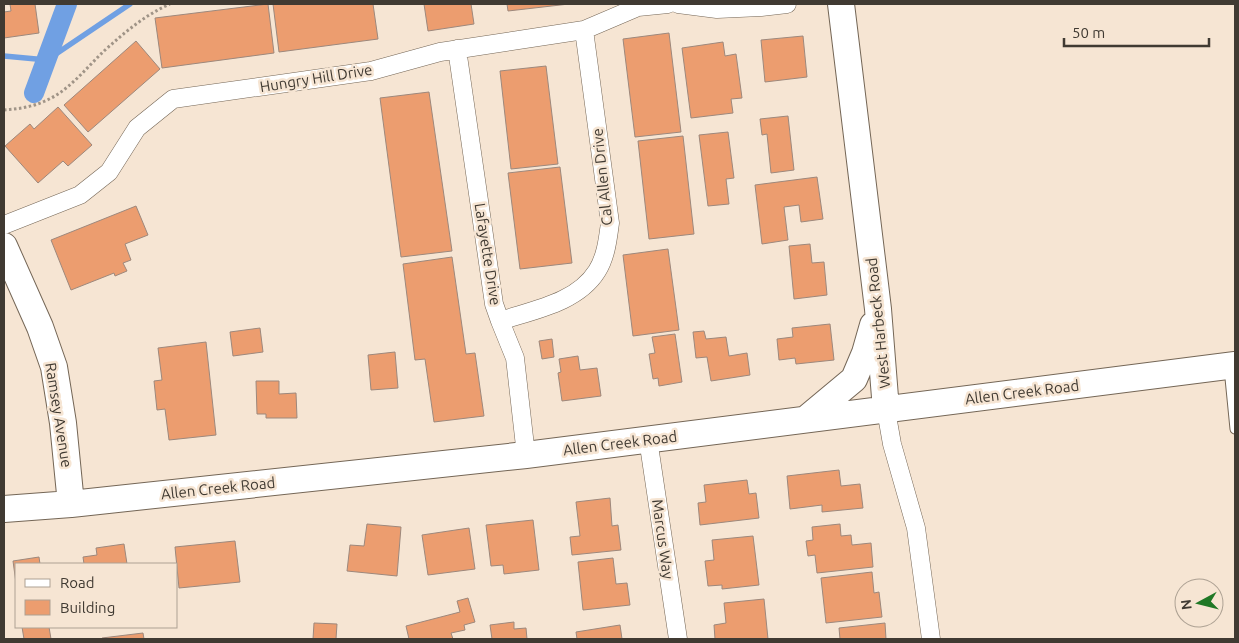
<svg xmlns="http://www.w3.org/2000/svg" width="1239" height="643" viewBox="0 0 1239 643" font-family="Ubuntu,sans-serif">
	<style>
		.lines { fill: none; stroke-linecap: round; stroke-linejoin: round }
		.stream { stroke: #70a0e3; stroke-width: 5.5 }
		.canal { stroke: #70a0e3; stroke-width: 20 }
		.building { fill: #ec9d6f; stroke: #9d887c }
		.lane-casing { stroke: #746656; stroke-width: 11 }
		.street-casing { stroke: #746656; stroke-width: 19 }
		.secondary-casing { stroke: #746656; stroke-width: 28 }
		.path { stroke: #a09487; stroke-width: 3; stroke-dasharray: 2.5 2.5; stroke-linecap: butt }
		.lane { stroke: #fff; stroke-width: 9 }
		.street { stroke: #fff; stroke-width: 18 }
		.secondary { stroke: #fff; stroke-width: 26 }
		.labels { text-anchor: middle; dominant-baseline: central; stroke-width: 5; stroke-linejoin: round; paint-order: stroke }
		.street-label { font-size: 15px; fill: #403a32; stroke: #f6e5d3 }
	</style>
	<rect width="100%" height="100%" fill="#f6e5d3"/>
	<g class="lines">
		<!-- stream -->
		<path class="stream" d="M4,56L47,60L130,4"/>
		<!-- canal -->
		<path class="canal" d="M34,93L67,4"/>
	</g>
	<!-- building -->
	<path class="building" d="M10,4H35L39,33L4,38V12L11,11Z
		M268,4L274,53L162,68L155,18Z
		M273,4H373L378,39L279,52Z
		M424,4H471L474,24L428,31Z
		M507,4H569L508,11Z
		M669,33L681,132L635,137L623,39Z
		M803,36L807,77L765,82L761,40Z
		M136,41L160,69L88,132L64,105Z
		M723,42L725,56L736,54L742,98L731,99L733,113L691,118L682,48Z
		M546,66L558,164L511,169L500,71Z
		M429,92L452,251L401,257L380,98Z
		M58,107L92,145L68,166L63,161L38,183L5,146L30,124L34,129Z
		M788,116L794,170L771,173L767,134L762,135L760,119Z
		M728,132L734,178L726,179L729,204L708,206L699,135Z
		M683,136L694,234L649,239L638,141Z
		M560,167L572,263L520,269L508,173Z
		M817,177L823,219L801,222L799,205L784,207L788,240L762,244L755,185Z
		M136,206L148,235L125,244L131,260L123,263L127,271L115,276L114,273L71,290L51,240Z
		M810,244L812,263L824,262L827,295L794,299L789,246Z
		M668,249L679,330L633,336L623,255Z
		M452,257L466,354L475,353L484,416L434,422L425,359L415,360L403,264Z
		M830,324L834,360L796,364L795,358L779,360L777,339L793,337L792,328Z
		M260,328L263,352L233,356L230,332Z
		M704,331L706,339L726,337L729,356L747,353L750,375L711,381L707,357L696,358L693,332Z
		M675,334L682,382L659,386L658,378L653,379L649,354L655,353L652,337Z
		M552,339L554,357L542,359L539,341Z
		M206,342L216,435L169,440L165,409L157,410L154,381L162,380L158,348Z
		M395,352L398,388L371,390L368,355Z
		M578,356L580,370L597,368L601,396L562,401L558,373L561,372L559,359Z
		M256,381H279V394L296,393L297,418H266V414H257Z
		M839,470L841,486L860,484L863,508L822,512V505L790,509L787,476Z
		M747,480L749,494L756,493L759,518L700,525L698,503L706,502L704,485Z
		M610,498L612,526L618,525L621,550L572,555L570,537L580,536L576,502Z
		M533,520L539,570L504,574L503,565L491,566L486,525Z
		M367,524L401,527L397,576L347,571L350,545L364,546Z
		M840,524L841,536L851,535L852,545L871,543L873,567L817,573L815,555L808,556L806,541L813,540L812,527Z
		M469,528L475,569L428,575L422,535Z
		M753,536L759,585L722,589V585L708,586L705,561L714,560L712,540Z
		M235,541L240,582L179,588L175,547Z
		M124,544L127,564H84L83,557L97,555L96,548Z
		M39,557L40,564H16V583L13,561Z
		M613,558L616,584L627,583L630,605L583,610L578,562Z
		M872,572L874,593L879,592L882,617L826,623L821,578Z
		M468,598L475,622L464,625L465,630L451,633L453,639H409L406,626L460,612L457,601Z
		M764,599L768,639H715L714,625L726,623L724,603Z
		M514,622V629L526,628L527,639H492L490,625Z
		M314,623L337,624L336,639H313Z
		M885,623L886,639H840L839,628Z
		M620,625L622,639H577L576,632Z
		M22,627H49L51,639H24Z
		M143,633L144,639H103L102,638Z"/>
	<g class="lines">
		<!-- lane casing -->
		<g class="lane-casing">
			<path id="lane" d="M1229,368L1235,429"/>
		</g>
		<!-- street casing -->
		<g class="street-casing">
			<path id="street" d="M678,4L717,9L761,7L787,4
				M457,49L494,304L500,321L515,358L526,455
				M4,225L80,195L109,172L137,128L173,99L371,71L440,52L584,30L638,7L668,4
				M500,321C533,310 577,303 597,271C606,257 608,238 610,223L584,30
				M886,410L892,444L916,528L931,639
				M648,439L678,639"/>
		</g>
		<!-- secondary casing -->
		<g class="secondary-casing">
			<path id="secondary" d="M841,4L878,309L886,410
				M4,246L40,327L54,367L63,423L71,504
				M806,419L854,379L865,353L873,325
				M4,509L71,504L526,455L1235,365"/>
		</g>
		<!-- path -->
		<path class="path" d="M4,110C18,109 32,107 45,101C69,91 86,68 104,51C125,32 145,15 170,4"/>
		<!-- lane -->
		<use href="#lane" class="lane"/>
		<!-- street -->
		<use href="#street" class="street"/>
		<!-- secondary -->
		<use href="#secondary" class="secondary"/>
	</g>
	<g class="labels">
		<!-- street labels -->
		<g class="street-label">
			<text transform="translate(316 78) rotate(-9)">Hungry Hill Drive</text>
			<text transform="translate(602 177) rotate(-96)">Cal Allen Drive</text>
			<text transform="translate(488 254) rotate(81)">Lafayette Drive</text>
			<text transform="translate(878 323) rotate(-96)">West Harbeck Road</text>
			<text transform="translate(1022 392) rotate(-7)">Allen Creek Road</text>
			<text transform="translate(59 415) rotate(81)">Ramsey Avenue</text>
			<text transform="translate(620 443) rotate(-7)">Allen Creek Road</text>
			<text transform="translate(218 488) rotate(-6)">Allen Creek Road</text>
			<text transform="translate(663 539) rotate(82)">Marcus Way</text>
		</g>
	</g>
	<!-- border -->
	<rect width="1239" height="643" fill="none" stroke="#403a32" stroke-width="10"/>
	<!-- legend -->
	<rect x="15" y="563" width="162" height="65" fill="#f6e5d3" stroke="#ada193"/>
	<rect x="25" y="579" width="25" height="8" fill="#ffffff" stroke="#ada193"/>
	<text x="60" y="588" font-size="15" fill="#403a32">Road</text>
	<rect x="25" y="600" width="25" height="15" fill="#ec9d6f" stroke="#ada193"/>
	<text x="60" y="613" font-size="15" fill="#403a32">Building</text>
	<!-- north arrow -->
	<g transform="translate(1199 603) rotate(263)"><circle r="24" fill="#f6e5d3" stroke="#ada193"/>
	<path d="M0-4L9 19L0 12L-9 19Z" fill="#207826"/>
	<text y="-8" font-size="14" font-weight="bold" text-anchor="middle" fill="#403a32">N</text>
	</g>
	<!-- scale -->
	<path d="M1064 38v8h145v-8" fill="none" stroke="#403a32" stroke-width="2.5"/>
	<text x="1072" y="38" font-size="15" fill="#403a32" stroke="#f6e5d3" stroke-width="4" paint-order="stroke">50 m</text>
</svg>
